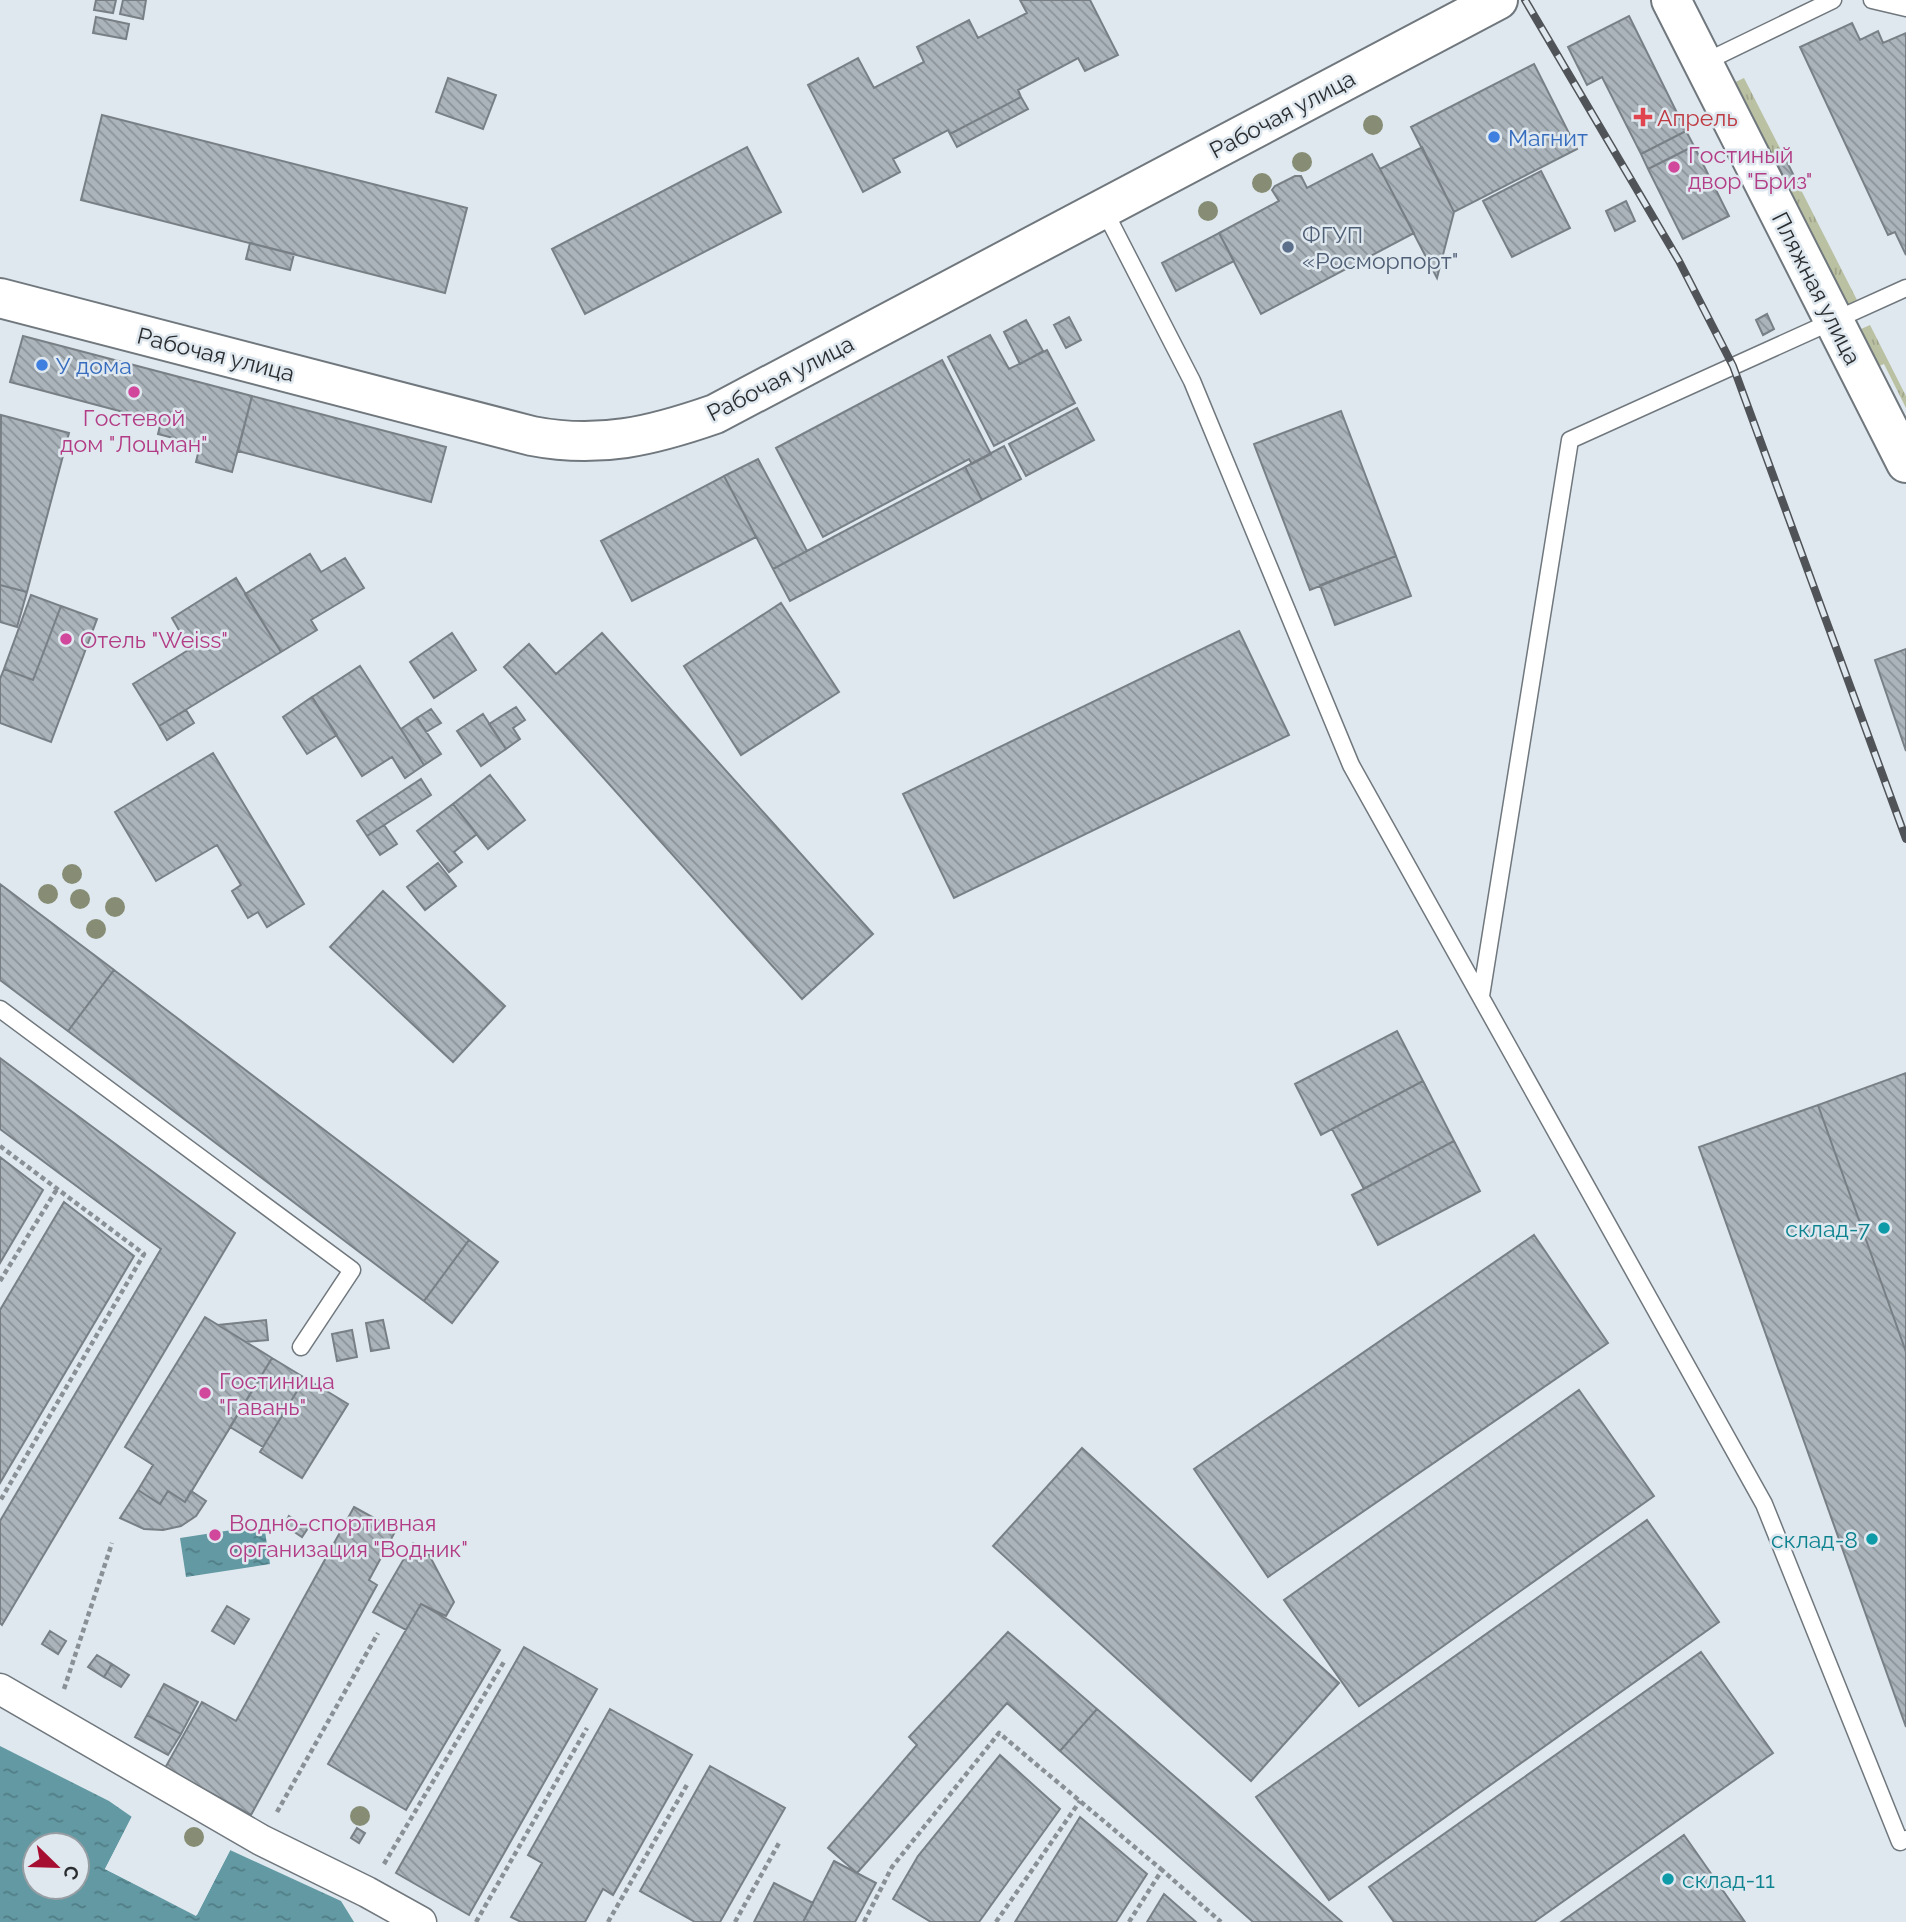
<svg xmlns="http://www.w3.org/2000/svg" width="1906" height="1922" viewBox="0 0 1906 1922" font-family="Raleway,sans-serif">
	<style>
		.grass { fill: url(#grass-tufts) }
		.water { fill: url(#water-ripples); fill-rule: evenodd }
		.pier { fill: #dfe8ef }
		.building { fill: url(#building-back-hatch); stroke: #788086; stroke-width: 2 }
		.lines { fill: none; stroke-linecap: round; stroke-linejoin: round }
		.lane-casing { stroke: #70787e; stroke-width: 19 }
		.street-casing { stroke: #70787e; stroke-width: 33 }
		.secondary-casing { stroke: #70787e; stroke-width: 42 }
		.path { stroke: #8a9196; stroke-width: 4.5; stroke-dasharray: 5 3.5; stroke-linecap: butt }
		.lane { stroke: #fff; stroke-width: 16 }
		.street { stroke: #fff; stroke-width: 30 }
		.secondary { stroke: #fff; stroke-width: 38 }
		.rail-casing { stroke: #505458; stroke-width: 8 }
		.rail { stroke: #dfe8ef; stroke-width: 5; stroke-dasharray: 16; stroke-linecap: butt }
		.tree { fill: #868d74 }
		.health-dot { fill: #e0444e; stroke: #dfe8ef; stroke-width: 2.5 }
		.shop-dot { fill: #3f7fe0; stroke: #dfe8ef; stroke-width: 2.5 }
		.hotel-dot { fill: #d1479c; stroke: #dfe8ef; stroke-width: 2.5 }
		.service-dot { fill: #5c6f8a; stroke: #dfe8ef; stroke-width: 2.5 }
		.culture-dot { fill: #0f9aa8; stroke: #dfe8ef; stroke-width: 2.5 }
		.labels { text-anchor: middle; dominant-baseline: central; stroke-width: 5; stroke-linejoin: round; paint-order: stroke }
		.street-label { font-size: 23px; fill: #2b2e31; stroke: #dfe8ef }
		.health-label { font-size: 23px; fill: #be3a42; stroke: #dfe8ef; text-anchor: start }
		.shop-label { font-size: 23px; fill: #366cbe; stroke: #dfe8ef; text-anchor: start }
		.hotel-label { font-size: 23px; fill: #b23c85; stroke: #dfe8ef; text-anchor: start }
		.service-label { font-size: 23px; fill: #4e5e75; stroke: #dfe8ef; text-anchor: start }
		.culture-label { font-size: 23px; fill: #0d838f; stroke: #dfe8ef; text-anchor: end }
	</style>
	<defs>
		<pattern id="grass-tufts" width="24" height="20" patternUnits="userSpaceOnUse" patternTransform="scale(1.75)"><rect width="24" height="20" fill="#bac0a2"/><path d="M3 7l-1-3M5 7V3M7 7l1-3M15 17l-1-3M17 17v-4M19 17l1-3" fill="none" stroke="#a0a58c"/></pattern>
		<pattern id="water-ripples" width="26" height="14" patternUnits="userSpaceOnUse" patternTransform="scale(1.75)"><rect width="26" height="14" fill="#6299a3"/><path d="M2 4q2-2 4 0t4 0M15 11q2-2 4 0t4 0" fill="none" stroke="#517d85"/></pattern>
		<pattern id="building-back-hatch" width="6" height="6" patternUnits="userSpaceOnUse" patternTransform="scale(1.75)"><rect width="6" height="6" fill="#abb4bb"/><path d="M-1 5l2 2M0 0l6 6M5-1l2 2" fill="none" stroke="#8b9399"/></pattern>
	</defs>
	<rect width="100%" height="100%" fill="#dfe8ef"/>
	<!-- grass -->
	<path class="grass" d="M1744,78L1783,154L1774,158L1759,145L1729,85Z
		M1797,182L1857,300L1846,306L1792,210L1788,186Z
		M1870,325L1906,396V408L1884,364L1872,369L1859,330Z"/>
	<!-- water -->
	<path class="water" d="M264,1525L270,1564L186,1577L180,1538Z
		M0,1746L109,1801L132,1817L105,1869L197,1915L230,1850L341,1901L354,1922H0ZM35,1845H77V1887H35Z"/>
	<!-- pier -->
	<path class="pier" d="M133,1814L135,1818L110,1867L195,1911L227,1848L232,1847L196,1916L105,1869Z"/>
	<!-- building -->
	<path class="building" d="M96,0H116L113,13L94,10Z
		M123,0H146L143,19L120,14Z
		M1020,0H1090L1118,55L1085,71L1078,58L1018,90L1021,97L950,134L948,130L893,159L900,172L863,192L808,85L858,58L874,88L924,62L917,47L969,20L978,38L1027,13Z
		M1629,16L1686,131L1641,154L1602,77L1587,85L1568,47Z
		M96,17L129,24L126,39L93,33Z
		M1852,23L1860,40L1878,31L1883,43L1906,33V255L1895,232L1888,235L1800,47Z
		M1534,64L1577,149L1454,212L1411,127Z
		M448,78L496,95L483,129L436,112Z
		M1021,97L1028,109L957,147L950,134Z
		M102,115L467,208L445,293L81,200Z
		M1686,131L1694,146L1648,169L1641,154Z
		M1694,146L1729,216L1683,239L1648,169Z
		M747,147L781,212L585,314L552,249Z
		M1422,147L1454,212L1437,278L1380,169Z
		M1372,154L1414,233L1261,314L1219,233L1279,201L1272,190L1275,186L1295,176H1301L1307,188Z
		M1783,154L1797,182L1788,186L1774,158Z
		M1541,171L1570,228L1512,257L1483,201Z
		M1626,201L1635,221L1615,231L1606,211Z
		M1219,233L1234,261L1176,291L1162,263Z
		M250,243L294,254L290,270L246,259Z
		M1767,314L1774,329L1763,335L1756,320Z
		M1069,317L1081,340L1066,348L1054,325Z
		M1026,320L1043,351L1020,364L1004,332Z
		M990,335L1009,369L1047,350L1075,403L994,446L948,357Z
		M23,336L252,396L232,472L196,462L200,445L158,434L161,422L10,382Z
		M942,360L991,454L972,464L969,459L823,537L776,448Z
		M252,396L446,447L431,502L238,451Z
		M1077,408L1094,440L1026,476L1009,444Z
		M1341,411L1396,556L1310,590L1254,444Z
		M1,415L69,433L27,592L0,585Z
		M1004,446L1021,479L982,500L965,467Z
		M758,459L807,551L773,569L724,476Z
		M965,467L982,500L790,601L773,569Z
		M724,476L756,537L632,601L601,541Z
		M310,554L321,572L345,558L364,588L311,620L317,630L281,652L245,594Z
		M1396,556L1411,596L1335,625L1320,585Z
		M236,578L281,652L159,726L133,684L190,649L172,618Z
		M0,585L27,592L17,627L0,622Z
		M31,595L61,606L33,680L4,669Z
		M781,603L839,692L741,755L684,666Z
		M61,606L97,619L51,742L0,723V679L4,669L33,680Z
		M1239,631L1289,735L954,898L903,794Z
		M452,633L476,670L434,698L410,662Z
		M602,633L873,934L802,999L504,667L529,644L556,674Z
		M1906,649V751L1875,660Z
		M360,666L424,765L405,778L392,757L362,776L312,697Z
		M312,697L337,735L307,754L283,717Z
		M516,707L525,720L513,728L520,739L506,749L489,724Z
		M431,709L441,723L426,732L417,718Z
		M186,710L194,723L167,740L159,726Z
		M483,714L506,749L481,766L457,731Z
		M417,718L441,754L424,765L401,729Z
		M213,753L304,904L267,927L258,912L248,918L232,891L241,885L217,845L156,881L115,812Z
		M490,775L525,820L488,849L453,804Z
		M421,779L431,795L367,836L357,821Z
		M453,804L477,834L454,852L462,862L449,872L417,831Z
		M384,825L397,844L380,855L367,836Z
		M438,863L456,886L425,910L407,887Z
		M0,884L114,970L68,1031L0,980Z
		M383,891L505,1006L453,1062L330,947Z
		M114,970L469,1240L424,1301L68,1031Z
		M1397,1031L1423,1081L1321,1135L1295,1084Z
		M0,1058L235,1233L2,1625L0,1623V1521L161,1249L0,1129Z
		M1906,1073V1352L1818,1105Z
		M1423,1081L1454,1141L1364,1189L1332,1129Z
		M1818,1105L1906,1352V1727L1699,1147Z
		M1454,1141L1480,1191L1378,1245L1352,1195Z
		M0,1157L43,1190L0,1263Z
		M64,1202L134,1256L0,1483V1310Z
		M1534,1235L1608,1343L1268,1577L1194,1469Z
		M469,1240L498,1262L452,1323L424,1301Z
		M205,1317L272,1358L185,1502L168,1491L160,1504L138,1490L153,1465L125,1447Z
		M266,1320L268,1340L246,1342L218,1325Z
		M383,1320L389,1348L371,1351L366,1323Z
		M352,1330L357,1357L337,1361L332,1334Z
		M272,1358L305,1378L263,1447L230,1427Z
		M305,1378L348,1404L302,1478L260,1452Z
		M1579,1390L1654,1496L1359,1706L1284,1600Z
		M1082,1448L1339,1683L1251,1781L993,1546Z
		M138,1490L160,1504L168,1491L185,1502L191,1491L206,1501L196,1516L181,1526L163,1530L144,1529L120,1518Z
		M354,1507L396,1530L369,1580L377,1585L251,1815L165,1768L202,1702L236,1721Z
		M289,1516L308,1528L302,1537L284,1525Z
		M1647,1520L1719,1622L1329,1900L1256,1797Z
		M413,1543L427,1551L454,1602L446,1616L421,1604L406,1630L373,1612Z
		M421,1604L500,1650L406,1810L328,1764Z
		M227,1606L249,1619L234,1644L212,1631Z
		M50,1631L66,1641L58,1654L42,1644Z
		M1008,1632L1097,1709L1060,1751L1007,1703L857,1873L828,1848L917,1745L909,1737Z
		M524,1647L597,1689L469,1915L396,1873Z
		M1701,1652L1773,1753L1534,1922H1394L1369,1887Z
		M97,1655L112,1664L104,1677L88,1667Z
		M112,1664L129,1675L121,1687L104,1677Z
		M164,1684L198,1702L181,1734L147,1715Z
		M610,1709L692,1755L613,1895L603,1889L585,1922H521L511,1917L542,1863L528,1855Z
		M1097,1709L1342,1922H1253L1060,1751Z
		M147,1715L181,1734L168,1755L135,1737Z
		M1000,1755L1060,1809L979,1922H931L893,1899L918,1856Z
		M710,1766L785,1808L720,1922H695L640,1891Z
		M1080,1817L1147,1874L1116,1922H1015Z
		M357,1828L365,1833L359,1843L351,1838Z
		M1684,1835L1745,1922H1561Z
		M834,1861L876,1883L855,1922H803Z
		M774,1883L813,1903L803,1922H754Z
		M1164,1894L1196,1922H1147Z"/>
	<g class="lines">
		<!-- lane casing -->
		<g class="lane-casing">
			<path id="lane" d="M1872,0L1906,8
				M1703,63L1833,0
				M1103,208L1192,381L1351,765L1764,1504L1900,1842L1906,1839
				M1481,996L1570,440L1906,288
				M0,1009L352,1270L301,1347"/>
		</g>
		<!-- street casing -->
		<g class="street-casing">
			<path id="street" d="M0,1689L261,1840L367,1892L421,1922"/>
		</g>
		<!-- secondary casing -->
		<g class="secondary-casing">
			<path id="secondary" d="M1671,0L1906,463
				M0,298L532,436C599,449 652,436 715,414L1498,0"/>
		</g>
		<!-- path -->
		<path class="path" d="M0,1146L144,1254L0,1501
			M0,1281L57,1189
			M64,1689L112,1543
			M277,1812L378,1633
			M384,1864L505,1660
			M476,1922L587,1728
			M608,1922L688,1783
			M735,1922L779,1843
			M864,1922L892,1867L999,1733L1162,1870
			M996,1922L1080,1801
			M1129,1922L1162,1870L1221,1922"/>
		<!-- lane -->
		<use href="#lane" class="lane"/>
		<!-- street -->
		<use href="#street" class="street"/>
		<!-- secondary -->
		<use href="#secondary" class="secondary"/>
		<!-- rail casing -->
		<g class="rail-casing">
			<path id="rail" d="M1525,0L1679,261L1733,366L1906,839"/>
		</g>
		<!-- rail -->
		<use href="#rail" class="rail"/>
	</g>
	<!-- trees -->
	<g class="tree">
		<circle cx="1373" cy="125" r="10"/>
		<circle cx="1302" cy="162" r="10"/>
		<circle cx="1262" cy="183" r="10"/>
		<circle cx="1208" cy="211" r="10"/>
		<circle cx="72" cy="874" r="10"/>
		<circle cx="48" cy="894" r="10"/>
		<circle cx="80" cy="899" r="10"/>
		<circle cx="115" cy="907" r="10"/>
		<circle cx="96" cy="929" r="10"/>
		<circle cx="360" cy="1816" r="10"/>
		<circle cx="194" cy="1837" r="10"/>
	</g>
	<!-- markers -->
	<path class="health-dot" d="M1639.5 106.5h7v7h7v7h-7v7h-7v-7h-7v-7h7z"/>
	<g class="shop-dot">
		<circle cx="1494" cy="137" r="7"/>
		<circle cx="42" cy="365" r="7"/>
	</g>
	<g class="hotel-dot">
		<circle cx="1674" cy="167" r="7"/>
		<circle cx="134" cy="392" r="7"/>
		<circle cx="66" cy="639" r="7"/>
		<circle cx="205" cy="1393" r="7"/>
		<circle cx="215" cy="1535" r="7"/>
	</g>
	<circle class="service-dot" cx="1288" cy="247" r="7"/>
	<g class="culture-dot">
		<circle cx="1884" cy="1228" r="7"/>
		<circle cx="1872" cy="1539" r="7"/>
		<circle cx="1668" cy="1879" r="7"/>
	</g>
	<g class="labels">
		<!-- street labels -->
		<g class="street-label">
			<text transform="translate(1282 114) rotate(-28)">Рабочая улица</text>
			<text transform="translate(1817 288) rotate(63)">Пляжная улица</text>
			<text transform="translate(216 354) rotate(14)">Рабочая улица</text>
			<text transform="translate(780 378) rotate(-27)">Рабочая улица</text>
		</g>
		<!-- health labels -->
		<g class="health-label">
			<text x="1657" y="117">Апрель</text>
		</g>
		<!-- shop labels -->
		<g class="shop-label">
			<text x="1508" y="137">Магнит</text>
			<text x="56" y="365">У дома</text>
		</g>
		<!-- hotel labels -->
		<g class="hotel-label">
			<text x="1688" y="154">Гостиный<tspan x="1688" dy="26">двор "Бриз"</tspan></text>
			<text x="134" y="417" text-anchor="middle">Гостевой<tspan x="134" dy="26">дом "Лоцман"</tspan></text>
			<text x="80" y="639">Отель "Weiss"</text>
			<text x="219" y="1380">Гостиница<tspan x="219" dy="26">"Гавань"</tspan></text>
			<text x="229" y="1522">Водно-спортивная<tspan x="229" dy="26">организация "Водник"</tspan></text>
		</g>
		<!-- service labels -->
		<g class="service-label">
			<text x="1302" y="234">ФГУП<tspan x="1302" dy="26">«Росморпорт"</tspan></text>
		</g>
		<!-- culture labels -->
		<g class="culture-label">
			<text x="1870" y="1228">склад-7</text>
			<text x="1858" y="1539">склад-8</text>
			<text x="1682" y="1879" text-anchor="start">склад-11</text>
		</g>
	</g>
	<!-- north arrow -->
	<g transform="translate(56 1866) rotate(113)"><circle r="33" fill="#dfe8ef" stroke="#979ea3" stroke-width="2"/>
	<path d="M0-5L12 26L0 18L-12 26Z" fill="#a70f32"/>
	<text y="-10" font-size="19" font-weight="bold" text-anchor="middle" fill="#2b2e31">С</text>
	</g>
</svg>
